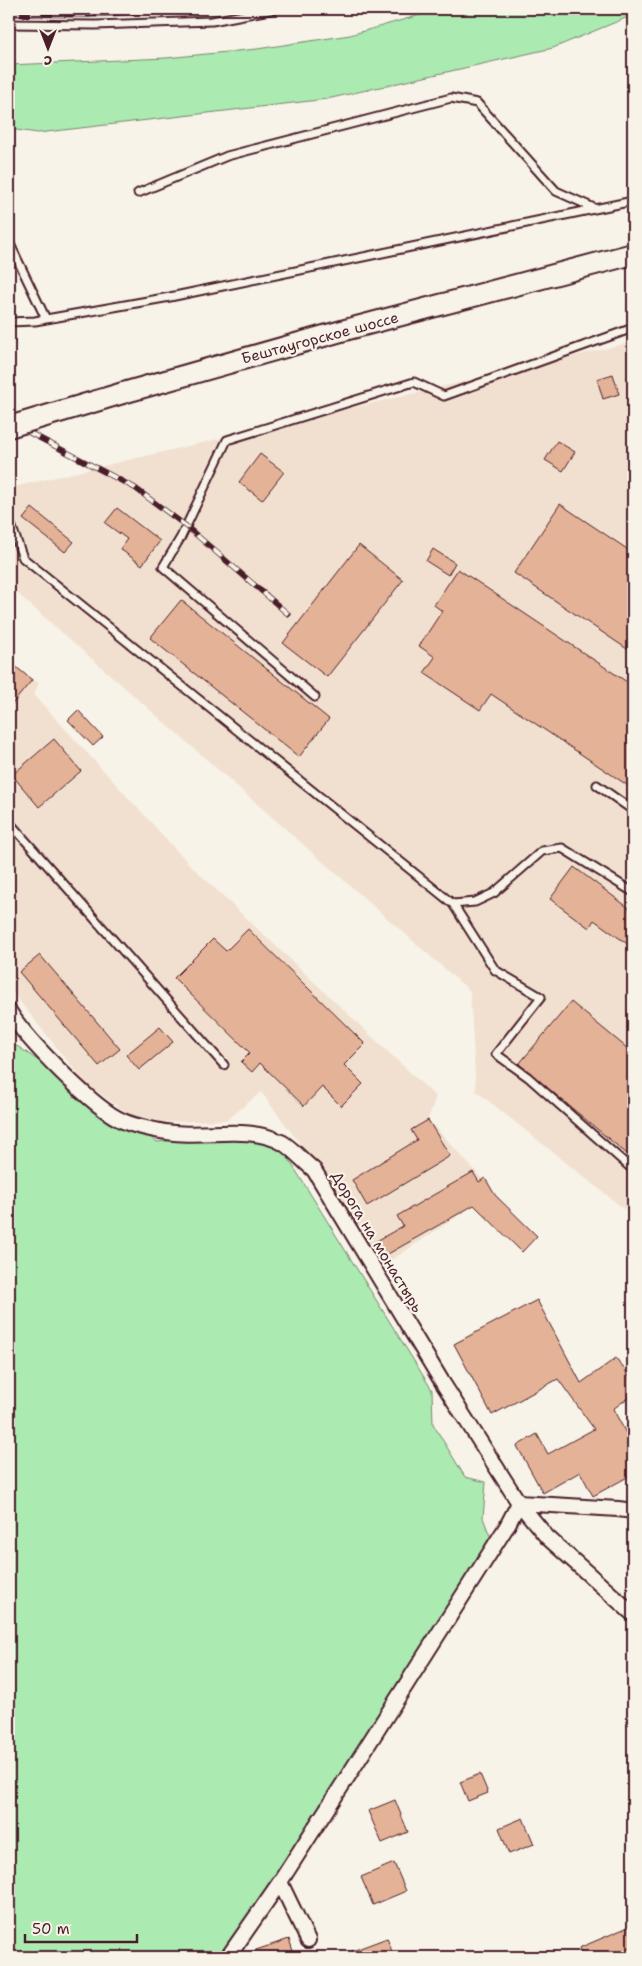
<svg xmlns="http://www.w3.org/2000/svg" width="642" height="1966" viewBox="0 0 642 1966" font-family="'Shantell Sans',sans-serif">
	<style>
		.built { fill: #f1e0cf }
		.green { fill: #abeab1; stroke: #7a846e }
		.building { fill: #e4b296; stroke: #4a1f2b }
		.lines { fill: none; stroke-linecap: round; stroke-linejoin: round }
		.lane-casing { stroke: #4a1f2b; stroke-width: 11 }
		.street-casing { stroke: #4a1f2b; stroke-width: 18 }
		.secondary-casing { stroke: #4a1f2b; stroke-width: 24 }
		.lane { stroke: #f7f3e8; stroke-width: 7 }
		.street { stroke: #f7f3e8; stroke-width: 14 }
		.secondary { stroke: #f7f3e8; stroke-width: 20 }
		.rail-casing { stroke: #4a1f2b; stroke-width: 5.5 }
		.rail { stroke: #f7f3e8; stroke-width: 4; stroke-dasharray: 11; stroke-linecap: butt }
		.secondary-bridge-casing { stroke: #4a1f2b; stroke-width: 24; stroke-linecap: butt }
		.secondary-bridge { stroke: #f7f3e8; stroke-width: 20 }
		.labels { text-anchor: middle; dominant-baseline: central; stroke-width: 4.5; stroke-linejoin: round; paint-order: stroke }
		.street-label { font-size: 15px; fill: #4a1f2b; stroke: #f7f3e8 }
	</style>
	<rect width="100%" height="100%" fill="#f7f3e8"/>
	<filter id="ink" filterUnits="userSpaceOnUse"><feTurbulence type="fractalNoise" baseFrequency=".02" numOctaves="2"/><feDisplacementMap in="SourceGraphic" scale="10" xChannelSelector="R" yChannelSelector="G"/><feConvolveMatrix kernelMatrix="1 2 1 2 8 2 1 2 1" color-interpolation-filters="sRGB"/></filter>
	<g filter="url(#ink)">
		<!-- built -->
		<path class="built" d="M633,342V1216L476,1091L470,991L9,586V488Z
			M9,663L39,683L34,695L190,865L436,1097L428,1119L494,1192L381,1267L331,1185L261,1092L227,1120L165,1122L130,1115L85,1083L9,988Z"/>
		<!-- green -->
		<path class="green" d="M441,9H633V15L553,48L327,99L38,133L9,129V65L166,58L257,49L350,35Z
			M17,1046L157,1142L270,1129L432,1390L433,1424L465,1477L486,1482L483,1518L492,1541L230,1957H9V1052Z"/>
		<!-- building -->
		<path class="building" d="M613,374L619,394L603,399L597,379Z
			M557,441L575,452L563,471L545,460Z
			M260,454L284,472L262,500L239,482Z
			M560,504L633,553V653L514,573Z
			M32,508L74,542L65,552L23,519Z
			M117,508L160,541L142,565L120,549L127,539L105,523Z
			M359,545L403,580L327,677L283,643Z
			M433,549L455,563L448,575L426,561Z
			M458,569L633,686V789L491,694L480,710L424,673L435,657L419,646L442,611L434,605Z
			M181,600L329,719L299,757L150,638Z
			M9,661L32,680L9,708Z
			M78,710L103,737L93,746L68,720Z
			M54,739L81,771L39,807L12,775Z
			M574,867L633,911V948L594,920L589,928L550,899Z
			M248,929L365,1044L344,1065L363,1084L341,1106L322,1087L304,1106L260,1063L252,1072L241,1062L250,1053L174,978L213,939L226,951Z
			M40,955L120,1049L99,1066L19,972Z
			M571,1002L633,1053V1159L519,1064Z
			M160,1027L173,1042L139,1070L126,1055Z
			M428,1120L450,1156L367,1206L352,1180L417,1140L411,1130Z
			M473,1172L479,1182L485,1178L495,1195L537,1236L522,1252L474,1205L381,1258L373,1243L403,1226L397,1216Z
			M537,1300L581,1383L616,1358L633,1381V1394L613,1409L633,1446V1474L593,1496L580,1472L543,1493L517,1446L537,1434L548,1454L594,1429L558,1379L492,1415L454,1344Z
			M480,1774L488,1793L468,1801L460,1782Z
			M395,1800L408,1832L382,1843L368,1811Z
			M523,1818L534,1844L509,1854L499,1828Z
			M394,1863L406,1891L373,1905L361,1877Z
			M633,1925V1957H583L579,1948Z
			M387,1938L394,1957H340L339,1956Z
			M289,1939L295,1957H242L241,1955Z"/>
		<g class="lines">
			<!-- lane casing -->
			<g class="lane-casing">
				<path id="lane" d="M9,24L95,25L212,21L275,9
					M138,193L227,156L451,98L477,103L556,191L594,208
					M9,242L46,319
					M9,322L35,321L170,297L633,201
					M9,519L23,558L453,904L495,970L541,997L496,1054L528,1077L633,1170
					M315,697L163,567L181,537L227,440L414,382L444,396L633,328
					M597,785L631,809L633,816
					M9,822L224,1065
					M453,904L475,902L494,893L542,851L562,848L633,892"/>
			</g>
			<!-- street casing -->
			<g class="street-casing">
				<path id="street" d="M9,1011C25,1038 94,1109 123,1121C134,1126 162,1132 174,1133C209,1137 250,1125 283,1143C294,1150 304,1162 314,1170L444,1385L519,1503L547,1537L633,1614
					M519,1503L618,1509L633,1511
					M280,1882L308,1940
					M228,1957L280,1882L357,1762L507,1526L519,1503"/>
			</g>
			<!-- secondary casing -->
			<g class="secondary-casing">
				<path id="secondary" d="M123,393L345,330L633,254"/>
			</g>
			<!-- lane -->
			<use href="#lane" class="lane"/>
			<!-- street -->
			<use href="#street" class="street"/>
			<!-- secondary -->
			<use href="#secondary" class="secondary"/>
			<!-- rail casing -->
			<g class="rail-casing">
				<path id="rail" d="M9,14L89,15L181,9
					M9,422L135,488L186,526L288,614"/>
			</g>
			<!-- rail -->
			<use href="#rail" class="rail"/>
			<!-- secondary-bridge casing -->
			<g class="secondary-bridge-casing">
				<path id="secondary-bridge" d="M9,427L123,393"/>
			</g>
			<!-- secondary-bridge -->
			<use href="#secondary-bridge" class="secondary-bridge"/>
		</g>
	</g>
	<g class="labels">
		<!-- street labels -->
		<g class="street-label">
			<text transform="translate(320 338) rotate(-15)">Бештаугорское шоссе</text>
			<text transform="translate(377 1242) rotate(59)">Дорога на монастырь</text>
		</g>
	</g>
	<!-- margin -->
	<rect width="642" height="1966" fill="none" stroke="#f7f3e8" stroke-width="30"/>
	<rect x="15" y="15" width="612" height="1936" fill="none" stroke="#4a1f2b" stroke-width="2" filter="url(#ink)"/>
	<!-- north arrow -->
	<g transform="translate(48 48) rotate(180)" stroke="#f7f3e8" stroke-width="4" paint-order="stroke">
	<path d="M0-4L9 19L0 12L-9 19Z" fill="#4a1f2b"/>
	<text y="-8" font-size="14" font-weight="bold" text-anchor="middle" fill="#4a1f2b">С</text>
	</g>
	<!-- scale -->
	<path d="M25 1934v8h112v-8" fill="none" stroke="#4a1f2b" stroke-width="2.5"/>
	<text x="32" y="1934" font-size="15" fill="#4a1f2b" stroke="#f7f3e8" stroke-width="4" paint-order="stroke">50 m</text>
</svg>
